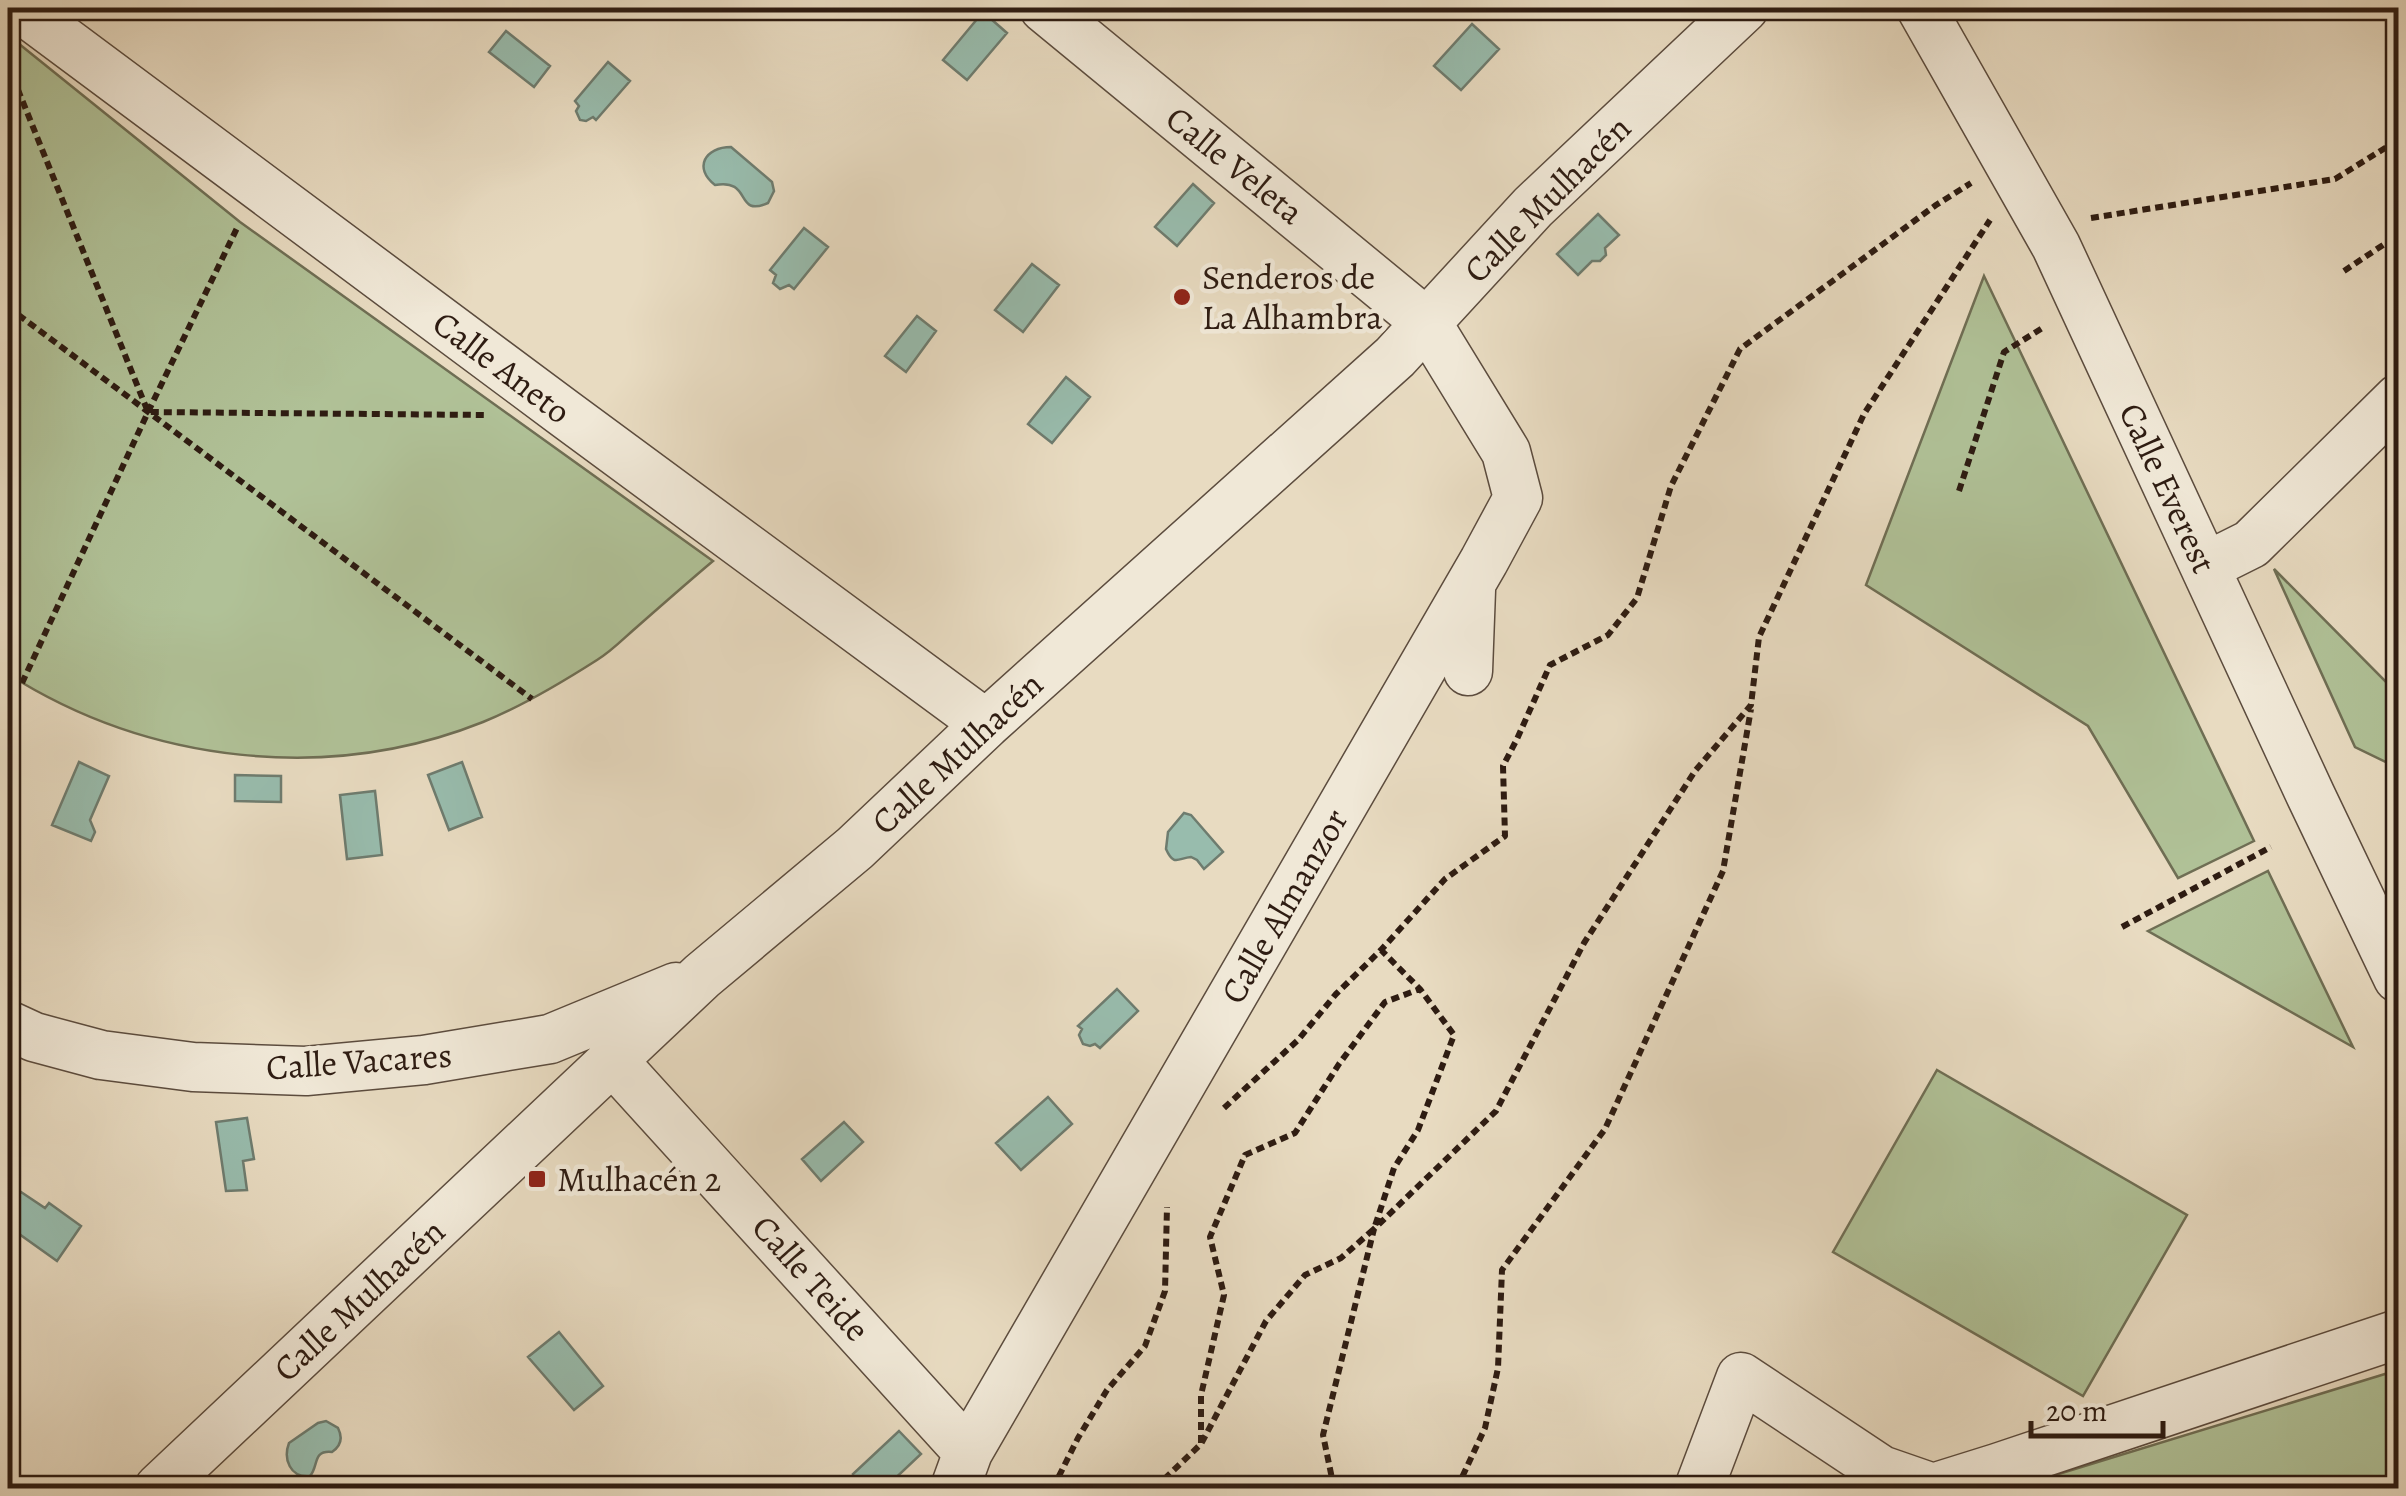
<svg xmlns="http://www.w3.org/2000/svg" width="2406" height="1496" viewBox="0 0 2406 1496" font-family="Alegreya,serif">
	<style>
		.green { fill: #b0c197; stroke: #6f6e54; stroke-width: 2.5 }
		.water { fill: #98bcad; stroke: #6e7c6f; stroke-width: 2.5 }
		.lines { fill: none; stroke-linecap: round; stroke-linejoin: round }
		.minor-casing { stroke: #5c4c3e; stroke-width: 51 }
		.path { stroke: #2e1c12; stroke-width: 6; stroke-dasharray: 8 5; stroke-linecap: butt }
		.minor { stroke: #f0e8d7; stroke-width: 48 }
		.poi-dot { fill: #8f2418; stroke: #f0e8d7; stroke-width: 4 }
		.labels { text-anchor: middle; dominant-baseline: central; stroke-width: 9; stroke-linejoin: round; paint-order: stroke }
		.street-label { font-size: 35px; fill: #2e1c12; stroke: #f0e8d7 }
		.poi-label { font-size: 35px; fill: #2e1c12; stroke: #f0e8d7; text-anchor: start }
	</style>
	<rect width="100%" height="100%" fill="#e8dbc1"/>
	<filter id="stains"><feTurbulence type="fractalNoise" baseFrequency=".002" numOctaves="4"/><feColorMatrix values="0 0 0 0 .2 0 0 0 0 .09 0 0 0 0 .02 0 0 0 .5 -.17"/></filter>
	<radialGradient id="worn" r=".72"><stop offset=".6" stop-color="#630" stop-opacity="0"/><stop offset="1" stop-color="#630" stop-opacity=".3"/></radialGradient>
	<!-- green -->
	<path class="green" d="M8,35L240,222L713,561C688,582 663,604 638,626C625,637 612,651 597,660C561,683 523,706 483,722C328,784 148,763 8,674Z
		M1984,276L2254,841L2178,878L2088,726L1866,585Z
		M2274,569L2398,694V765L2396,767L2355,747Z
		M2268,871L2353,1047L2148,931Z
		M1937,1070L2187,1215L2083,1396L1833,1252Z
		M2398,1370V1488H2013Z"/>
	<!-- water -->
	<path class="water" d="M983,12L1007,33L967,80L943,60Z
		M1472,24L1499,49L1461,90L1434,66Z
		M506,31L550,66L534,87L489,52Z
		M608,62L630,81L596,120L593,117L586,121L580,120L576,111L579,106L575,101Z
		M731,147L772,182L774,191L768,203C734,218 753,178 715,185C693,168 705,147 731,147Z
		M1193,184L1214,203L1177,246L1155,227Z
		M1598,214L1619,235L1605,248L1606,255L1600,261H1592L1578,275L1557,254Z
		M804,228L828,247L794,289L789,285L780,289L773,283L776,275L770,270Z
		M1032,264L1059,285L1023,332L995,310Z
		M917,316L936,331L906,372L885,356Z
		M1066,377L1090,397L1052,443L1028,424Z
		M79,762L109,776L90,820L95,832L91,841L52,825Z
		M462,762L482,817L449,830L428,775Z
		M235,775L281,776V802L235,801Z
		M375,791L382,855L347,859L340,795Z
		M1184,813L1191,815L1223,852L1204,869L1197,860L1191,857C1178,858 1174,867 1166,849L1168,832Z
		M1117,989L1138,1011L1100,1048L1095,1044L1090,1046L1083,1044L1079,1035L1082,1029L1078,1026Z
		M1048,1097L1072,1124L1021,1170L996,1143Z
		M247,1118L254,1159L243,1161L247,1190L226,1191L216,1122Z
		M844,1122L863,1142L821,1181L802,1159Z
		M21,1192L45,1208L49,1203L81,1226L57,1261L8,1226V1211Z
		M559,1332L603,1386L574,1410L528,1357Z
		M326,1421L338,1428C343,1438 341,1446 332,1452C312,1450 319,1466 310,1476C290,1478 283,1459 289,1443L318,1423Z
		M899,1431L921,1454L885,1488H867L853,1474Z"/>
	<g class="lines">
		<!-- minor casing -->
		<g class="minor-casing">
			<path id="minor" d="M20,8L564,413L986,724
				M1921,8L2056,246L2311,796L2398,978
				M2205,567L2251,544L2398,399
				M1468,671L1471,590
				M8,1025L34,1037L101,1055L193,1067L306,1071L424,1060L550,1039L676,987
				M613,1061L968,1452
				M159,1488L702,976L855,848L986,724L1395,357L1533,207L1744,8
				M955,1488L968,1452L1484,561L1518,498L1506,452L1427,323L1044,8
				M1699,1488L1741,1377L1881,1470L1933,1488
				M1933,1488L1997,1468L2398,1334"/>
		</g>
		<!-- path -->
		<path class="path" d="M8,65L148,412L487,415
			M2091,218L2335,179L2398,140
			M2344,271L2398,235
			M8,307L532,699
			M1959,491L2004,352L2044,327
			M22,683L148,412L238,226
			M2122,927L2271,847
			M1224,1108L1298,1040L1336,994L1381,950L1445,879L1505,836L1503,766L1517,739L1550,665L1608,635L1637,598L1671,486L1740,349L1936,205L1971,183
			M1201,1443V1395L1224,1295L1210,1237L1245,1155L1295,1133L1339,1064L1385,1002L1420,989
			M1053,1488L1078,1438L1107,1390L1145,1346L1165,1291L1167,1207
			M1155,1488L1201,1444L1266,1321L1305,1275L1341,1258L1374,1229L1394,1168L1418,1130L1454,1035L1420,989L1381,950
			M1334,1488L1323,1435L1374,1229L1496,1111L1584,943L1695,771L1751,705L1759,637L1864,414L1990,220
			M1457,1488L1485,1428L1498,1368L1502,1270L1605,1129L1723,871L1751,709"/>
		<!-- minor -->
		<use href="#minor" class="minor"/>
	</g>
	<!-- markers -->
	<g class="poi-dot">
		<circle cx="1182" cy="297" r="10"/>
		<rect x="527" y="1169" width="20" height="20" rx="5"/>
	</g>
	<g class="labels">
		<!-- street labels -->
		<g class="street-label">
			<text transform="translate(1235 165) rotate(39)">Calle Veleta</text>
			<text transform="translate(1547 199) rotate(-45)">Calle Mulhacén</text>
			<text transform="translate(502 367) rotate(37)">Calle Aneto</text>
			<text transform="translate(2168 488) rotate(65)">Calle Everest</text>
			<text transform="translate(957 753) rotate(-43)">Calle Mulhacén</text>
			<text transform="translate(1284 906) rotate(-60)">Calle Almanzor</text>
			<text transform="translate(359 1061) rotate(-4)">Calle Vacares</text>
			<text transform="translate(811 1278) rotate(48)">Calle Teide</text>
			<text transform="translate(359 1300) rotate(-43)">Calle Mulhacén</text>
		</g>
		<!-- poi labels -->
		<g class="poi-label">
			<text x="1202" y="277">Senderos de<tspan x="1202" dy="40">La Alhambra</tspan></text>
			<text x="557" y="1179">Mulhacén 2</text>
		</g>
	</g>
	<!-- margin -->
	<rect width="2406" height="1496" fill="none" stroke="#e8dbc1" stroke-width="40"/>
	<rect x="10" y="10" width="2386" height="1476" fill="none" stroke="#2e1c12" stroke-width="5"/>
	<rect x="20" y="20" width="2366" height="1456" fill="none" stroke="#2e1c12" stroke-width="2.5"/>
	<!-- scale -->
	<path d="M2031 1421v15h132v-15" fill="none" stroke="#2e1c12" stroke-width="5"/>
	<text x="2046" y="1421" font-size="30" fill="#2e1c12" stroke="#f0e8d7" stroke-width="8" paint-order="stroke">20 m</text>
	<rect width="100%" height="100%" filter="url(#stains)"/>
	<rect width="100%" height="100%" fill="url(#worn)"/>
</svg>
